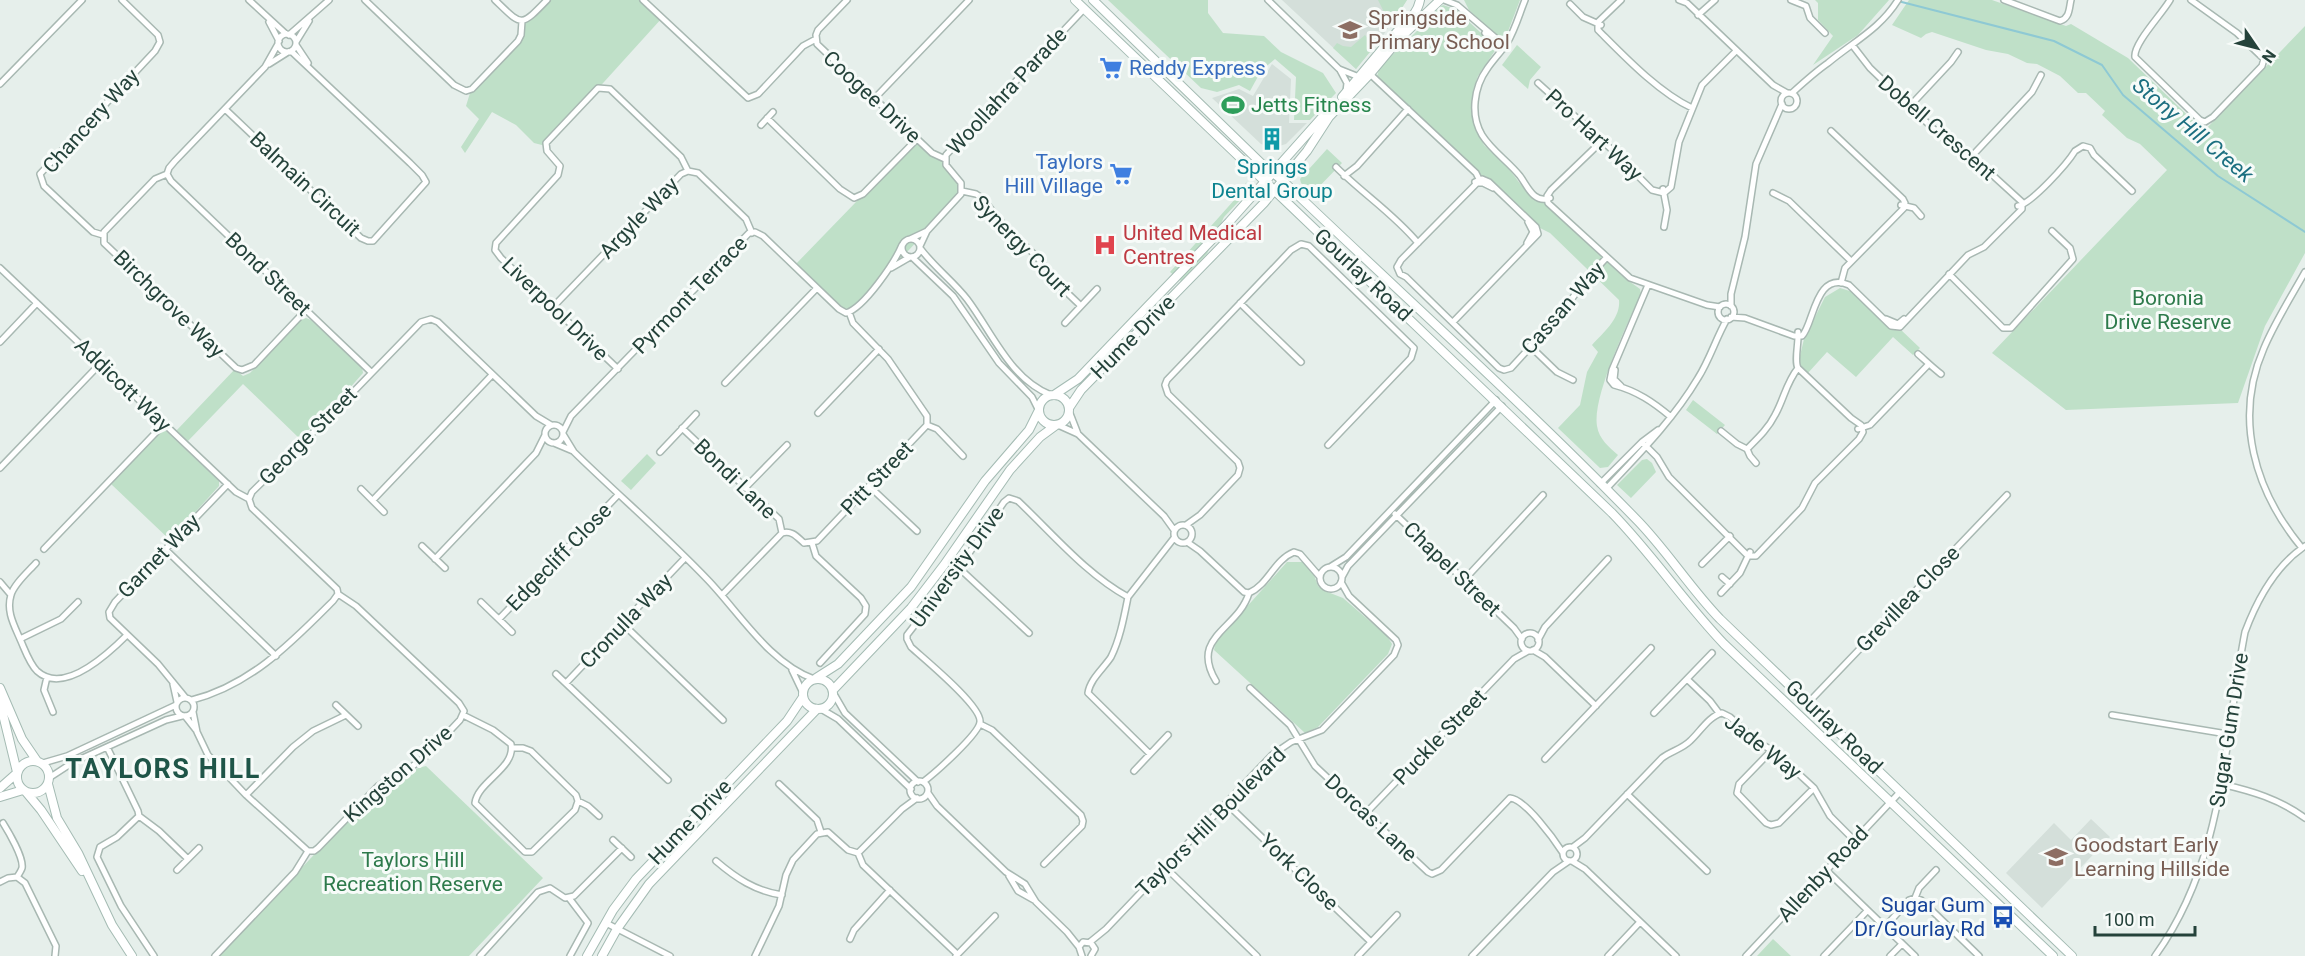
<svg xmlns="http://www.w3.org/2000/svg" width="2305" height="956" viewBox="0 0 2305 956" font-family="Roboto,sans-serif">
	<style>
		.built { fill: #d4dfda }
		.green { fill: #bfe0c8 }
		.lines { fill: none; stroke-linecap: round; stroke-linejoin: round }
		.stream { stroke: #8ec9d4; stroke-width: 2 }
		.street-casing { stroke: #a8b8b2; stroke-width: 8 }
		.secondary-casing { stroke: #a4bbb3; stroke-width: 10 }
		.street { stroke: #fff; stroke-width: 5 }
		.secondary { stroke: #fff; stroke-width: 8 }
		.labels { text-anchor: middle; dominant-baseline: central; stroke-width: 6; stroke-linejoin: round; paint-order: stroke }
		.education-label { font-size: 21px; fill: #785e54; stroke: #f7fbf9; text-anchor: start }
		.shop-label { font-size: 21px; fill: #366cbe; stroke: #f7fbf9; text-anchor: start }
		.street-label { font-size: 21px; fill: #24423a; stroke: #f7fbf9 }
		.leisure-label { font-size: 21px; fill: #27864d; stroke: #f7fbf9; text-anchor: start }
		.culture-label { font-size: 21px; fill: #0d838f; stroke: #f7fbf9 }
		.health-label { font-size: 21px; fill: #be3a42; stroke: #f7fbf9; text-anchor: start }
		.park-label { font-size: 21px; fill: #2d7a4b; stroke: #f7fbf9 }
		.transit-label { font-size: 21px; fill: #164399; stroke: #f7fbf9; text-anchor: end }
		.water-label { font-size: 22px; font-style: italic; fill: #1c6f80; stroke: #f7fbf9 }
		.district-label { font-size: 27px; font-weight: bold; letter-spacing: 1.5px; fill: #1f5548; stroke: #f7fbf9 }
	</style>
	<rect width="100%" height="100%" fill="#e6efeb"/>
	<!-- built -->
	<path class="built" d="M1282,0H1407L1382,37L1356,69Z
		M1272,64L1291,79L1289,123H1307L1286,144L1272,148L1261,144L1212,98L1239,89L1253,96Z
		M2091,819L2110,837L2042,908L2006,873L2054,823L2071,840Z"/>
	<!-- green -->
	<path class="green" d="M546,0H643L662,18L546,146L534,143L516,125L492,112L465,153L461,147L479,119L466,106L470,93L518,41L522,21Z
		M1108,0H1208V13L1223,33L1264,36L1281,52L1323,73L1336,93L1310,120H1294L1296,77L1275,59L1261,71L1250,91L1239,85L1217,92L1201,88Z
		M1378,0H1407L1395,19L1391,20L1387,18Z
		M1464,0H1520L1507,34L1499,37L1469,10Z
		M1815,0H1889L1858,35L1813,65L1833,36L1818,20V3Z
		M1909,0H1992L2066,26L2071,24L2128,58L2204,131L2305,26V253L2265,326L2238,403L2066,410L1992,353L2167,170L2140,144L2127,138L2102,115L2105,111L2086,93H2078L2060,76L2037,64L2027,63L2008,54L1986,50L1932,32L1926,34L1921,38L1892,25Z
		M1443,5L1455,9L1492,43L1496,49L1478,76L1474,87L1471,105L1474,124L1484,145L1509,169L1531,198L1544,202L1622,276L1640,289L1641,294C1628,322 1592,397 1597,426C1599,439 1609,447 1618,455L1608,467L1600,468L1558,428L1580,405L1587,372L1598,352L1592,345C1603,333 1621,318 1619,300L1550,233L1540,228L1487,177L1480,175L1377,76L1380,67L1420,28L1429,16Z
		M1379,33L1383,36L1356,69L1333,48L1337,43L1343,46L1351,47L1365,35L1368,39Z
		M1517,45L1541,67L1530,80L1528,89L1502,65Z
		M917,139C936,153 961,168 961,194L855,308L839,309L794,266Z
		M1327,149L1342,163L1312,194L1301,183L1300,179Z
		M1247,181L1241,193L1243,197L1224,217L1207,254L1181,281L1170,272L1236,198Z
		M1840,288L1853,292L1889,327L1900,329L1920,348L1913,355L1893,337L1856,377L1827,352L1808,373L1798,364L1804,339L1825,297Z
		M306,318L311,320L362,367L363,373L326,415L299,438L243,384L188,441L176,431L235,369L243,376L250,373L301,320Z
		M1693,400L1725,425L1717,434L1686,410Z
		M166,431L219,481V486L170,540L111,484L159,432Z
		M647,454L656,463L631,490L621,481Z
		M1647,459L1652,463L1656,472L1631,498L1617,485L1642,460Z
		M1287,562H1303L1313,572L1318,586L1325,591L1343,598L1387,636L1392,644L1388,654L1318,727L1305,733L1214,650L1216,641Z
		M426,766L543,878L469,956H219L369,796L411,770Z
		M1773,939L1791,956H1757Z"/>
	<g class="lines">
		<!-- stream -->
		<path class="stream" d="M1894,0L2054,41L2102,65L2123,95L2218,176L2305,232"/>
		<!-- street casing -->
		<g class="street-casing">
			<path id="street" d="M249,0L286,34
				M365,0L454,85L466,91L472,89L518,41L521,35L522,21
				M495,0C522,26 520,28 547,0
				M643,0L748,98L758,94L803,46L816,39
				M847,0L818,30L816,35L817,44L932,153L945,159
				M1268,0L1339,69L1359,77
				M1444,0L1457,5L1505,46
				M1525,0C1519,15 1515,30 1507,43C1501,52 1493,60 1487,69C1474,87 1470,115 1482,135C1492,151 1508,161 1520,176C1528,187 1534,204 1550,198
				M1621,0L1598,22V30C1624,56 1658,92 1692,108
				M1679,0L1687,3L1773,85L1787,93
				M1791,0L1806,6L1810,18L1825,33
				M2004,0L2060,21C2070,18 2069,8 2071,0
				M2170,0C2162,14 2133,44 2135,57L2200,120L2205,122L2213,117L2262,66L2264,59L2237,33L2191,0
				M1570,4L1583,17L1601,25
				M1698,15L1715,0
				M269,22L279,41
				M1485,33L1503,49
				M278 43a9 9 0 1 1 18 0a9 9 0 1 1-18 0Z
				M289,35L329,0
				M296,42L309,21
				M296,45L308,63
				M269,64L288,52
				M1340,70L1347,83L1346,92
				M1370,74L1476,173L1480,181
				M1538,83L1610,148L1652,190L1664,193L1671,187L1679,142L1702,85L1736,51
				M0,84L82,0
				M1792,93C1803,83 1815,72 1828,63C1853,42 1880,29 1898,0
				M1781 101a8 8 0 1 1 16 0a8 8 0 1 1-16 0Z
				M874,99L969,0
				M1909,107L1951,62L1958,52
				M225,109L361,238L368,241H373L426,182L422,175L410,163L291,51
				M767,118L840,189L854,198L863,194L917,139
				M761,125L773,112
				M1831,131L1903,199L1905,203L1904,208L1845,268L1841,283
				M1602,141L1551,190L1547,196L1548,203L1630,278L1707,305L1720,307
				M1972,156L2032,92L2041,75
				M1336,167C1363,194 1394,214 1418,243
				M167,174L155,179L104,232V243L236,368L242,370L254,365L306,310
				M167,174L171,181L371,372
				M167,174L169,168L175,161L265,67L278,44
				M1344,176L1357,166L1408,109
				M1493,188L1483,183H1477L1401,260L1397,267L1400,274L1406,277L1499,368L1504,370L1511,368L1564,310L1583,283L1607,257
				M1663,189L1667,210L1664,227
				M962,191L976,194L982,198L1002,223L1036,256L1060,286L1081,306
				M1773,193L1789,201L1851,261
				M1901,205L1914,208L1921,216
				M2018,206C2032,203 2067,164 2075,151L2083,146L2090,148L2094,155L2132,191
				M103,235L93,232L44,186L40,174L155,51L160,42L158,35L122,0
				M902 248a9 9 0 1 1 18 0a9 9 0 1 1-18 0Z
				M910,239L927,231
				M1527,243L1533,232L1528,222
				M920,246L927,231L961,194V183L946,165V155L1084,9
				M920,248C934,267 953,281 967,299C992,332 1010,379 1051,395
				M912,257L953,296L999,363L1032,397L1038,409
				M0,268L236,492L249,499
				M891,268L910,257
				M1949,274L2003,328H2011L2073,259L2070,248L2052,231
				M1648,285L1612,370L1610,380L1614,385C1637,391 1653,402 1671,417
				M1240,303L1301,362
				M1718 312a8 8 0 1 1 16 0a8 8 0 1 1-16 0Z
				M1731,306V294L1745,237L1756,164L1782,104
				M553,307L681,174L688,171L698,173L746,219L752,233
				M1731,317L1745,318L1794,336H1802C1814,324 1815,270 1849,285L1891,326L1900,327L1968,255L1984,247L2022,209V202L1966,151L1944,139L1870,68L1853,46
				M1886,319L1898,324L1904,319
				M1453,322L1538,234L1536,227L1489,182L1482,179L1475,182
				M1065,323L1097,289
				M0,342L37,303
				M1530,346L1557,372L1573,380
				M1918,354C1926,361 1932,367 1941,374
				M618,369L501,258L495,250L496,243L558,175L560,166L547,151L546,143L598,88L610,89L681,157L688,171
				M1615,370L1614,379L1621,386
				M725,383L817,288
				M1069,411L1078,434
				M818,413L879,349
				M545 434a9 9 0 1 1 18 0a9 9 0 1 1-18 0Z
				M927,425L937,429L963,456
				M1058,425L1078,434L1164,516L1174,530
				M682,428L779,519L782,533
				M1858,429L1870,425L1927,366
				M1721,431L1737,444L1747,449L1750,456L1756,463
				M563,432L571,416L749,233L755,232L763,236L839,309L846,313C864,308 895,262 902,245
				M563,434L574,452C618,495 665,535 707,579C739,612 769,663 814,679
				M1642,442L1657,457L1669,477L1748,556H1756L1802,508L1815,483L1859,439L1863,432L1861,425L1851,418L1798,368C1794,361 1799,342 1798,332
				M554,443L573,451
				M1747,449C1757,439 1768,429 1775,415C1784,399 1786,383 1798,368
				M660,452L696,414
				M0,468L100,364
				M1600,484L1642,442L1658,430
				M869,486L917,531
				M745,488L787,445
				M361,489L384,512
				M1606,489C1639,454 1673,420 1698,378C1710,359 1716,338 1727,319
				M373,500L492,375
				M1395,514L1514,628L1522,639
				M1174 534a9 9 0 1 1 18 0a9 9 0 1 1-18 0Z
				M1186,525L1200,515L1238,475L1240,468L1238,462L1168,394L1165,385L1167,380L1291,250L1301,244L1309,246L1414,348L1411,358L1328,445
				M1187,542L1200,551L1244,592L1249,593C1268,585 1274,560 1294,552L1300,554L1320,577
				M812,543L816,556L861,598L866,606L865,614L820,663
				M422,546L445,568
				M2302,548C2255,491 2233,419 2264,348C2275,322 2291,297 2305,272
				M44,549L164,424
				M166,550L276,656
				M435,559L536,453L545,435
				M36,563C28,572 14,584 11,595C6,611 14,625 20,639C25,650 29,663 37,671C64,696 109,653 127,635
				M1702,564L1730,536
				M1330,567L1346,557L1496,400
				M1320 578a11 11 0 1 1 22 0a11 11 0 1 1-22 0Z
				M959,568L1029,633
				M1342,577L1348,566L1502,406
				M1722,577L1730,584
				M1464,580L1543,495
				M0,582L11,595
				M1721,593L1740,573L1750,552
				M722,595L782,533C792,530 797,537 804,543L817,541L927,425V416L888,359L853,323L849,312
				M1128,597C1124,617 1120,639 1111,657C1104,668 1090,679 1088,693L1150,754
				M481,602L512,632
				M499,619L618,495
				M623,624L723,720
				M1521 642a9 9 0 1 1 18 0a9 9 0 1 1-18 0Z
				M20,639L61,619L78,602
				M1538,640L1545,627L1608,559
				M1533,650L1545,657L1596,706
				M792,670L803,693
				M556,674L668,780
				M47,677L44,690L53,712
				M1687,679L1710,701L1719,713
				M1216,681C1189,636 1238,630 1249,593
				M566,683L685,558
				M173,684L177,702
				M1250,688L1290,725L1315,766L1428,872L1432,874L1441,870L1510,798C1525,799 1554,839 1563,853
				M834,694L845,713L918,782
				M185,697L158,664L110,618L109,612L115,602L228,484
				M176 707a9 9 0 1 1 18 0a9 9 0 1 1-18 0Z
				M192,700C251,685 292,642 333,601L338,594L337,589L252,508L249,499L252,492L328,418L421,322L431,319L438,322L536,416L551,425
				M1808,703L2007,495
				M336,705L358,726
				M821,709L838,719L911,789
				M193,712L197,732L208,755L246,795L308,851
				M1654,713L1712,653
				M463,715L493,730L511,744C516,768 478,781 475,803L525,852H532L575,810L578,801L576,795L531,751L523,748H512
				M2112,715L2227,734
				M185,716L196,730
				M980,724L992,730L1081,815L1083,821L1082,826L1044,864
				M107,747L138,811L139,816L117,837L100,847L97,857L121,906L154,956
				M1772,750L1739,784L1737,793L1766,823L1771,825L1779,823L1814,788
				M1545,759L1651,648
				M43,763L67,756L176,705
				M1134,771L1168,735
				M49,778L72,763L166,720L182,716
				M910 790a9 9 0 1 1 18 0a9 9 0 1 1-18 0Z
				M923,782C935,773 979,734 980,722C982,706 924,659 911,647L907,639V635L959,568L1004,502L1009,498L1018,501C1053,534 1086,574 1128,597L1174,538
				M779,784L817,820L821,832
				M2221,784C2252,791 2279,799 2305,818
				M928,793L937,806L1006,872L1025,884L1036,902L1067,932L1079,947L1082,956
				M1627,794L1707,871
				M246,795L293,747L313,731L346,715
				M578,801L588,806L599,816
				M1226,803L1371,942
				M1365,814L1514,659L1528,651
				M139,816L159,831L188,859
				M3,823C8,831 24,858 22,868C21,871 19,874 17,877
				M613,840L631,857
				M1563 854a7 7 0 1 1 14 0a7 7 0 1 1-14 0Z
				M1573,847L1585,838L1662,758C1671,751 1682,749 1690,741C1700,732 1709,716 1722,713L1730,717L1756,741L1775,752L1814,788L1830,816L1854,840
				M308,851H314L318,848L378,786L410,768L426,756L460,720L464,711L459,703L356,606L338,594
				M858,853L863,865L957,954
				M716,861C736,878 755,891 782,895
				M1572,861L1585,869L1676,956
				M1165,867L1257,956
				M177,870L199,848
				M1826,870L1915,956
				M1009,876L1018,891L1034,900
				M0,882L8,878L17,877L25,883L56,946L55,956
				M569,898L588,923L570,956
				M1915,898L1921,900L1979,956
				M606,923L670,956
				M1885,927L1909,900L1915,898L1919,888L1936,870
				M850,939L854,930L890,890
				M1090,942L1106,929L1272,755L1291,742L1322,730L1394,655L1398,645L1396,640L1349,596L1341,582
				M1079,947L1083,942L1091,943L1095,949L1091,956
				M215,956L295,872L308,851
				M480,956L538,892L550,888L565,898L574,896L622,848
				M755,956L779,906L786,875L793,860L817,834L828,832L848,850L858,853L902,809L917,798
				M956,956L995,916
				M1358,956L1397,915
				M1472,956L1553,872L1569,861
				M1608,956L1640,922
				M1746,956L1900,792
				M1824,956L1867,911
				M1890,956L1902,944
				M2155,956C2225,859 2223,745 2245,632C2257,600 2275,566 2305,546"/>
		</g>
		<!-- secondary casing -->
		<g class="secondary-casing">
			<path id="secondary" d="M1075,0L1612,513C1652,554 1684,602 1724,644L2053,956
				M1093,0L1262,164L1283,181C1400,293 1522,402 1635,518C1666,549 1689,587 1720,619L2072,956
				M1342,97C1360,76 1377,55 1395,34C1405,22 1417,16 1420,0
				M1039 410a15 15 0 1 1 30 0a15 15 0 1 1-30 0Z
				M1054,395L1078,379L1147,307L1229,222L1325,114
				M1069,408L1081,390L1264,203L1307,151L1329,117L1370,74L1400,38L1440,0
				M816,678L838,664L911,587L985,481L1029,430L1038,412
				M803 694a15 15 0 1 1 30 0a15 15 0 1 1-30 0Z
				M0,688L22,739L37,761
				M833,690L911,608L944,565L1010,470L1040,437L1055,426
				M0,702L17,772
				M17 777a16 16 0 1 1 32 0a16 16 0 1 1-32 0Z
				M48,784L57,818L78,853L112,925L132,956
				M0,788L17,773
				M26,792L41,810L82,871
				M0,797L23,790
				M587,956L613,910L636,879L787,721L803,697
				M602,956L617,929L649,884L817,709"/>
		</g>
		<!-- street -->
		<use href="#street" class="street"/>
		<!-- secondary -->
		<use href="#secondary" class="secondary"/>
	</g>
	<!-- icons -->
	<defs>
		<g id="school-bare" transform="scale(1.8)"><path d="M0-5L7-2L0 1L-7-2ZM-4 1L0 2.5L4 1V4Q0 6-4 4Z" fill="#8d6e63" stroke="#f7fbf9" stroke-width="2.5" paint-order="stroke"/></g>
		<g id="supermarket-bare" transform="scale(1.8)"><path d="M-6-5.5h2.5l.6 2H6L4.5 2H-2.5L-4.4-4H-6ZM-1.5 3.2a1.3 1.3 0 1 0 .1 0ZM3 3.2a1.3 1.3 0 1 0 .1 0Z" fill="#3f7fe0" stroke="#f7fbf9" stroke-width="2.5" paint-order="stroke"/></g>
		<g id="stadium-bare" transform="scale(1.8)"><path d="M0-5a6.5 5 0 1 0 0 10a6.5 5 0 1 0 0-10ZM-3.5-1.8h7v3.6h-7Z" fill="#2e9e5b" stroke="#f7fbf9" stroke-width="2.5" paint-order="stroke"/></g>
		<g id="building-bare" transform="scale(1.8)"><path d="M-4-6H4V6H1V3H-1V6H-4ZM-2.5-4.3h1.7v1.8h-1.7ZM.8-4.3h1.7v1.8H.8ZM-2.5-1h1.7V.8h-1.7ZM.8-1h1.7V.8H.8Z" fill="#0f9aa8" stroke="#f7fbf9" stroke-width="2.5" paint-order="stroke"/></g>
		<g id="hospital-bare" transform="scale(1.8)"><path d="M-5-5h3v3.5h4V-5h3V5h-3V1.5h-4V5h-3Z" fill="#e0444e" stroke="#f7fbf9" stroke-width="2.5" paint-order="stroke"/></g>
		<g id="bus-bare" transform="scale(1.8)"><path d="M-5-6H5V4H4V6H2V4H-2V6H-4V4H-5ZM-3.5-4V0h7V-4ZM-3.5 1.2v1.5H-2V1.2ZM2 1.2v1.5H3.5V1.2Z" fill="#1a4fb4" stroke="#f7fbf9" stroke-width="2.5" paint-order="stroke"/></g>
	</defs>
	<g fill-rule="evenodd">
		<use href="#school-bare" x="1350" y="30"/>
		<use href="#supermarket-bare" x="1111" y="68"/>
		<use href="#stadium-bare" x="1233" y="105"/>
		<use href="#building-bare" x="1272" y="139"/>
		<use href="#supermarket-bare" x="1121" y="174"/>
		<use href="#hospital-bare" x="1105" y="245"/>
		<use href="#school-bare" x="2056" y="857"/>
		<use href="#bus-bare" x="2003" y="917"/>
	</g>
	<g class="labels">
		<!-- education labels -->
		<g class="education-label">
			<text x="1368" y="18">Springside<tspan x="1368" dy="24">Primary School</tspan></text>
			<text x="2074" y="845">Goodstart Early<tspan x="2074" dy="24">Learning Hillside</tspan></text>
		</g>
		<!-- shop labels -->
		<g class="shop-label">
			<text x="1129" y="68">Reddy Express</text>
			<text x="1103" y="162" text-anchor="end">Taylors<tspan x="1103" dy="24">Hill Village</tspan></text>
		</g>
		<!-- street labels -->
		<g class="street-label">
			<text transform="translate(1007 91) rotate(-47)">Woollahra Parade</text>
			<text transform="translate(872 97) rotate(43)">Coogee Drive</text>
			<text transform="translate(91 121) rotate(-48)">Chancery Way</text>
			<text transform="translate(1937 128) rotate(41)">Dobell Crescent</text>
			<text transform="translate(1594 135) rotate(43)">Pro Hart Way</text>
			<text transform="translate(305 184) rotate(43)">Balmain Circuit</text>
			<text transform="translate(639 218) rotate(-46)">Argyle Way</text>
			<text transform="translate(1022 246) rotate(46)">Synergy Court</text>
			<text transform="translate(268 274) rotate(44)">Bond Street</text>
			<text transform="translate(1363 275) rotate(43)">Gourlay Road</text>
			<text transform="translate(690 295) rotate(-46)">Pyrmont Terrace</text>
			<text transform="translate(169 304) rotate(44)">Birchgrove Way</text>
			<text transform="translate(1563 308) rotate(-49)">Cassan Way</text>
			<text transform="translate(555 309) rotate(44)">Liverpool Drive</text>
			<text transform="translate(1133 337) rotate(-45)">Hume Drive</text>
			<text transform="translate(123 385) rotate(44)">Addicott Way</text>
			<text transform="translate(308 436) rotate(-45)">George Street</text>
			<text transform="translate(877 478) rotate(-46)">Pitt Street</text>
			<text transform="translate(735 479) rotate(44)">Bondi Lane</text>
			<text transform="translate(159 556) rotate(-46)">Garnet Way</text>
			<text transform="translate(559 557) rotate(-46)">Edgecliff Close</text>
			<text transform="translate(957 567) rotate(-54)">University Drive</text>
			<text transform="translate(1452 569) rotate(44)">Chapel Street</text>
			<text transform="translate(1908 599) rotate(-46)">Grevillea Close</text>
			<text transform="translate(626 621) rotate(-46)">Cronulla Way</text>
			<text transform="translate(1834 727) rotate(44)">Gourlay Road</text>
			<text transform="translate(2229 730) rotate(-81)">Sugar Gum Drive</text>
			<text transform="translate(1440 737) rotate(-46)">Puckle Street</text>
			<text transform="translate(1763 747) rotate(38)">Jade Way</text>
			<text transform="translate(398 774) rotate(-41)">Kingston Drive</text>
			<text transform="translate(1371 818) rotate(43)">Dorcas Lane</text>
			<text transform="translate(690 822) rotate(-46)">Hume Drive</text>
			<text transform="translate(1211 822) rotate(-45)">Taylors Hill Boulevard</text>
			<text transform="translate(1299 872) rotate(44)">York Close</text>
			<text transform="translate(1823 874) rotate(-47)">Allenby Road</text>
		</g>
		<!-- leisure labels -->
		<g class="leisure-label">
			<text x="1251" y="105">Jetts Fitness</text>
		</g>
		<!-- culture labels -->
		<g class="culture-label">
			<text x="1272" y="167">Springs<tspan x="1272" dy="24">Dental Group</tspan></text>
		</g>
		<!-- health labels -->
		<g class="health-label">
			<text x="1123" y="233">United Medical<tspan x="1123" dy="24">Centres</tspan></text>
		</g>
		<!-- park labels -->
		<g class="park-label">
			<text x="2168" y="298">Boronia<tspan x="2168" dy="24">Drive Reserve</tspan></text>
			<text x="413" y="860">Taylors Hill<tspan x="413" dy="24">Recreation Reserve</tspan></text>
		</g>
		<!-- transit labels -->
		<g class="transit-label">
			<text x="1985" y="905">Sugar Gum<tspan x="1985" dy="24">Dr/Gourlay Rd</tspan></text>
		</g>
		<!-- water labels -->
		<g class="water-label">
			<text transform="translate(2193 130) rotate(40)">Stony Hill Creek</text>
		</g>
		<!-- district labels -->
		<g class="district-label">
			<text x="163" y="769">TAYLORS HILL</text>
		</g>
	</g>
	<!-- north arrow -->
	<g transform="translate(2257 48) rotate(125)" stroke="#f7fbf9" stroke-width="4.5" paint-order="stroke">
	<path d="M0-4.5L10 22L0 15L-10 22Z" fill="#24423a"/>
	<text y="-9" font-size="16" font-weight="bold" text-anchor="middle" fill="#24423a">N</text>
	</g>
	<!-- scale -->
	<path d="M2095 926v9h100v-9" fill="none" stroke="#24423a" stroke-width="3"/>
	<text x="2104" y="926" font-size="18" fill="#24423a" stroke="#f7fbf9" stroke-width="4.5" paint-order="stroke">100 m</text>
</svg>
